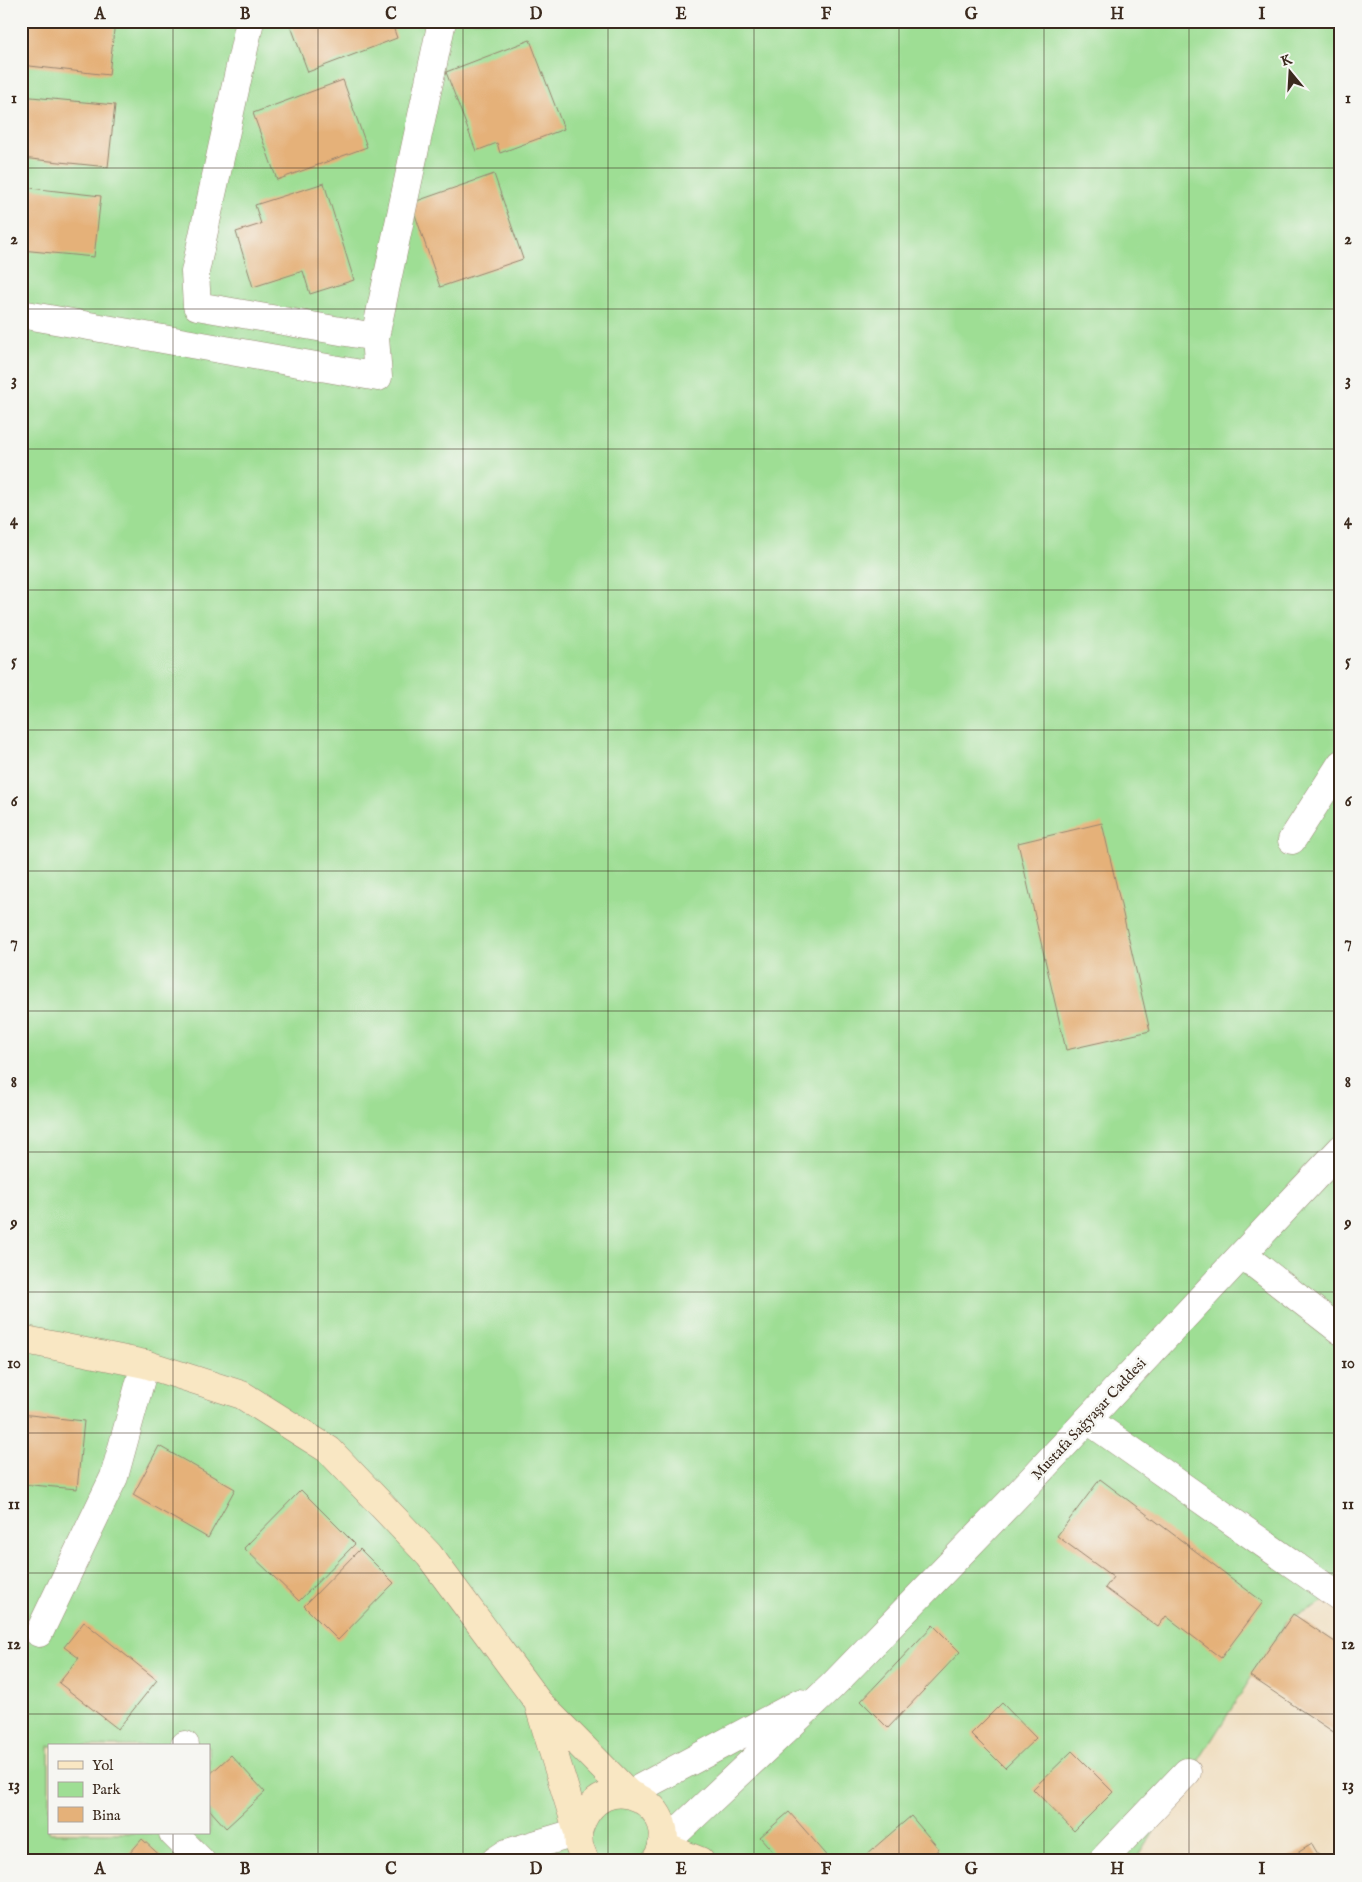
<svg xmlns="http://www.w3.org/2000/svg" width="1362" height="1882" viewBox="0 0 1362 1882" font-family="'IM FELL English',serif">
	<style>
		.green { fill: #9ede94; stroke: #6c8459; fill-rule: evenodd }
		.building { fill: #e5b179 }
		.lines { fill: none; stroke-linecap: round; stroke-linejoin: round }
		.minor-casing { stroke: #96846f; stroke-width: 29 }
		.tertiary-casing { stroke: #96846f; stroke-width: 29 }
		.secondary-casing { stroke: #96846f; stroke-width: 29 }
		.minor { stroke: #fff; stroke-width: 28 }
		.tertiary { stroke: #fff; stroke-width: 28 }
		.secondary { stroke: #f9e7c3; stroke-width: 28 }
		.grid { fill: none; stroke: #3b2a1e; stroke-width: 1; stroke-opacity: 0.55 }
		.labels { text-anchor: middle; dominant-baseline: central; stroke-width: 5; stroke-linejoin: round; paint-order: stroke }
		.street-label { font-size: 15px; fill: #3b2a1e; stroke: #f6f6f2 }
		.neatline { fill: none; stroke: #3b2a1e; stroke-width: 2 }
		.grid-label { font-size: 16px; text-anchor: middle; font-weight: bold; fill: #3b2a1e }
	</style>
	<rect width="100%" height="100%" fill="#f6f6f2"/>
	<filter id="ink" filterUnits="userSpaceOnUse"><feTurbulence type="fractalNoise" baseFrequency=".02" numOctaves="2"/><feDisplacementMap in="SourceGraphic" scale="10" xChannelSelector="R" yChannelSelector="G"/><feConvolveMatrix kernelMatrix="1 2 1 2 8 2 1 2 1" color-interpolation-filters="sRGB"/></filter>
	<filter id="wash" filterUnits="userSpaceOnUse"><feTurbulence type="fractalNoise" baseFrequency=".0096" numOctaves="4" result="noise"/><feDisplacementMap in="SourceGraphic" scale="20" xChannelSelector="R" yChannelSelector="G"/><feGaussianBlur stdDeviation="1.12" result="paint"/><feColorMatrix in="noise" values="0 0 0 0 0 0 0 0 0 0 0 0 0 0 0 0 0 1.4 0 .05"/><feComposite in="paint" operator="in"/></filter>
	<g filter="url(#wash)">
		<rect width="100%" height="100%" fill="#f0dec0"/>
		<!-- green -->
		<path class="green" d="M21,21H1341V1592L1287,1621L1135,1861H21ZM49,1746H209V1833H49Z"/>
		<g id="blocks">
			<!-- building -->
			<path class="building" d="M21,21H115L109,75L21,65Z
				M289,21H391L397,38L308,72Z
				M530,40L564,129L500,153L497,143L476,151L446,72Z
				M343,80L367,147L277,180L253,113Z
				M21,96L115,105L108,167L21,158Z
				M494,174L523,259L440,287L411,203Z
				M324,183L354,280L310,294L303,271L253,287L236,232L261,224L255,205Z
				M21,187L101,196L94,257L21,250Z
				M1102,823L1150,1031L1066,1050L1018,843Z
				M21,1414L84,1421L77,1489L21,1484Z
				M159,1446L235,1489L208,1538L133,1495Z
				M1100,1479L1263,1602L1221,1658L1166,1616L1158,1627L1105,1588L1113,1577L1057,1536Z
				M301,1490L355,1544L299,1601L244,1548Z
				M360,1549L394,1583L338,1640L304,1606Z
				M1293,1614L1341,1646V1724L1335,1733L1250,1676Z
				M84,1622L157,1680L118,1729L59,1683L79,1658L64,1647Z
				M933,1625L960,1652L888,1728L861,1701Z
				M1002,1703L1036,1738L1005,1768L971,1734Z
				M1072,1751L1113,1792L1074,1831L1033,1789Z
				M231,1755L265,1792L226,1828L209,1809V1775Z
				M789,1812L832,1861H781L760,1837Z
				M911,1816L939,1849L925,1861H859Z
				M142,1839L166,1861H123Z
				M1312,1844L1322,1861H1284Z
				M37,1855L46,1861H33Z"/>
		</g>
	</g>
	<g filter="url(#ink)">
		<use href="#blocks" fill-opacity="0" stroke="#96846f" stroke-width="1"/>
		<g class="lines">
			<!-- minor casing -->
			<g class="minor-casing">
				<path id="minor" d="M250,21L195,272L197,306L375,337
					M21,314L378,377L375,337L442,21
					M1292,840L1341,764
					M1243,1255L1341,1331
					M1088,1420L1341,1598
					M39,1633L114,1477L145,1364
					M185,1746V1745
					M173,1833L201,1861
					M495,1861L507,1853L578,1832
					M1102,1861L1187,1772"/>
			</g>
			<!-- tertiary casing -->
			<g class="tertiary-casing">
				<path id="tertiary" d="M629,1794L800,1703
					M662,1846L832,1686L1021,1491L1341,1149"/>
			</g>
			<!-- secondary casing -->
			<g class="secondary-casing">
				<path id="secondary" d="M21,1339L145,1364L242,1395L329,1450L429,1555L538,1702L629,1794
					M539,1706L578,1832L579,1846L585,1861
					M578,1832C600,1755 692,1809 655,1861
					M662,1846L700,1861"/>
			</g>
			<!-- minor -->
			<use href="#minor" class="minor"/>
			<!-- tertiary -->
			<use href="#tertiary" class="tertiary"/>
			<!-- secondary -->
			<use href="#secondary" class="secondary"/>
		</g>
	</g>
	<!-- grid -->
	<path class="grid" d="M173,21V1746M318,21V1861M463,21V1861M608,21V1861M754,21V1861M899,21V1861M1044,21V1861M1189,21V1861M21,168H1341M21,309H1341M21,449H1341M21,590H1341M21,730H1341M21,871H1341M21,1011H1341M21,1152H1341M21,1292H1341M21,1433H1341M21,1573H1341M21,1714H1341M173,1833V1861"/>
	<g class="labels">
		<!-- street labels -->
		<g class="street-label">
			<text transform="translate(1089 1419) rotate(-47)">Mustafa Sağyaşar Caddesi</text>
		</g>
	</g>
	<!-- margin -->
	<rect width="1362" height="1882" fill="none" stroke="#f6f6f2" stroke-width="55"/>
	<!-- legend -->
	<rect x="48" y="1744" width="162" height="90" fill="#f6f6f2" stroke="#aba49d"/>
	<rect x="58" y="1761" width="25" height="8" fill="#f9e7c3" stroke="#aba49d"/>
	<text x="92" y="1770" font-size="15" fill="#3b2a1e">Yol</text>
	<rect x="58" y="1782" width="25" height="15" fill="#9ede94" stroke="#aba49d"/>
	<text x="92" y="1794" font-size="15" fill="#3b2a1e">Park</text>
	<rect x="58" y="1807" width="25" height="15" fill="#e5b179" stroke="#aba49d"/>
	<text x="92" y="1820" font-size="15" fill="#3b2a1e">Bina</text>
	<!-- north arrow -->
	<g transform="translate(1290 72) rotate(342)" stroke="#f6f6f2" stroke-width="4" paint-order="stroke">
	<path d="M0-4L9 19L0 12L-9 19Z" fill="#3b2a1e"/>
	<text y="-8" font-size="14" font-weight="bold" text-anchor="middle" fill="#3b2a1e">K</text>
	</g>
	<rect x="28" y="28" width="1306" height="1826" class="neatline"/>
	<g class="grid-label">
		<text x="100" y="19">A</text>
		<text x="245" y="19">B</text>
		<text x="391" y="19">C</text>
		<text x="536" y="19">D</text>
		<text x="681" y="19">E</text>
		<text x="826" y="19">F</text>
		<text x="971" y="19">G</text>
		<text x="1117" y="19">H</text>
		<text x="1262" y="19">I</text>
		<text x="14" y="103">1</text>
		<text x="1348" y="103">1</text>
		<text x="14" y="244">2</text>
		<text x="1348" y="244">2</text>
		<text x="14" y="385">3</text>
		<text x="1348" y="385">3</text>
		<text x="14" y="525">4</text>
		<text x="1348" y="525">4</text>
		<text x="14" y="666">5</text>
		<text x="1348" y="666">5</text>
		<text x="14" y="806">6</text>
		<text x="1348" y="806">6</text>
		<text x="14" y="947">7</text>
		<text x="1348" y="947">7</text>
		<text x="14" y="1087">8</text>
		<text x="1348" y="1087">8</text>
		<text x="14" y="1228">9</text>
		<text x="1348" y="1228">9</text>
		<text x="14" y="1368">10</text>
		<text x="1348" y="1368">10</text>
		<text x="14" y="1509">11</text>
		<text x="1348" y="1509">11</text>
		<text x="14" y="1649">12</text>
		<text x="1348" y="1649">12</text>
		<text x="14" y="1790">13</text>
		<text x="1348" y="1790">13</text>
		<text x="100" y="1874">A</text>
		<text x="245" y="1874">B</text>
		<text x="391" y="1874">C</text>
		<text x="536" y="1874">D</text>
		<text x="681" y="1874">E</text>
		<text x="826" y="1874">F</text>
		<text x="971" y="1874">G</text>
		<text x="1117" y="1874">H</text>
		<text x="1262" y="1874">I</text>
	</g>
</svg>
